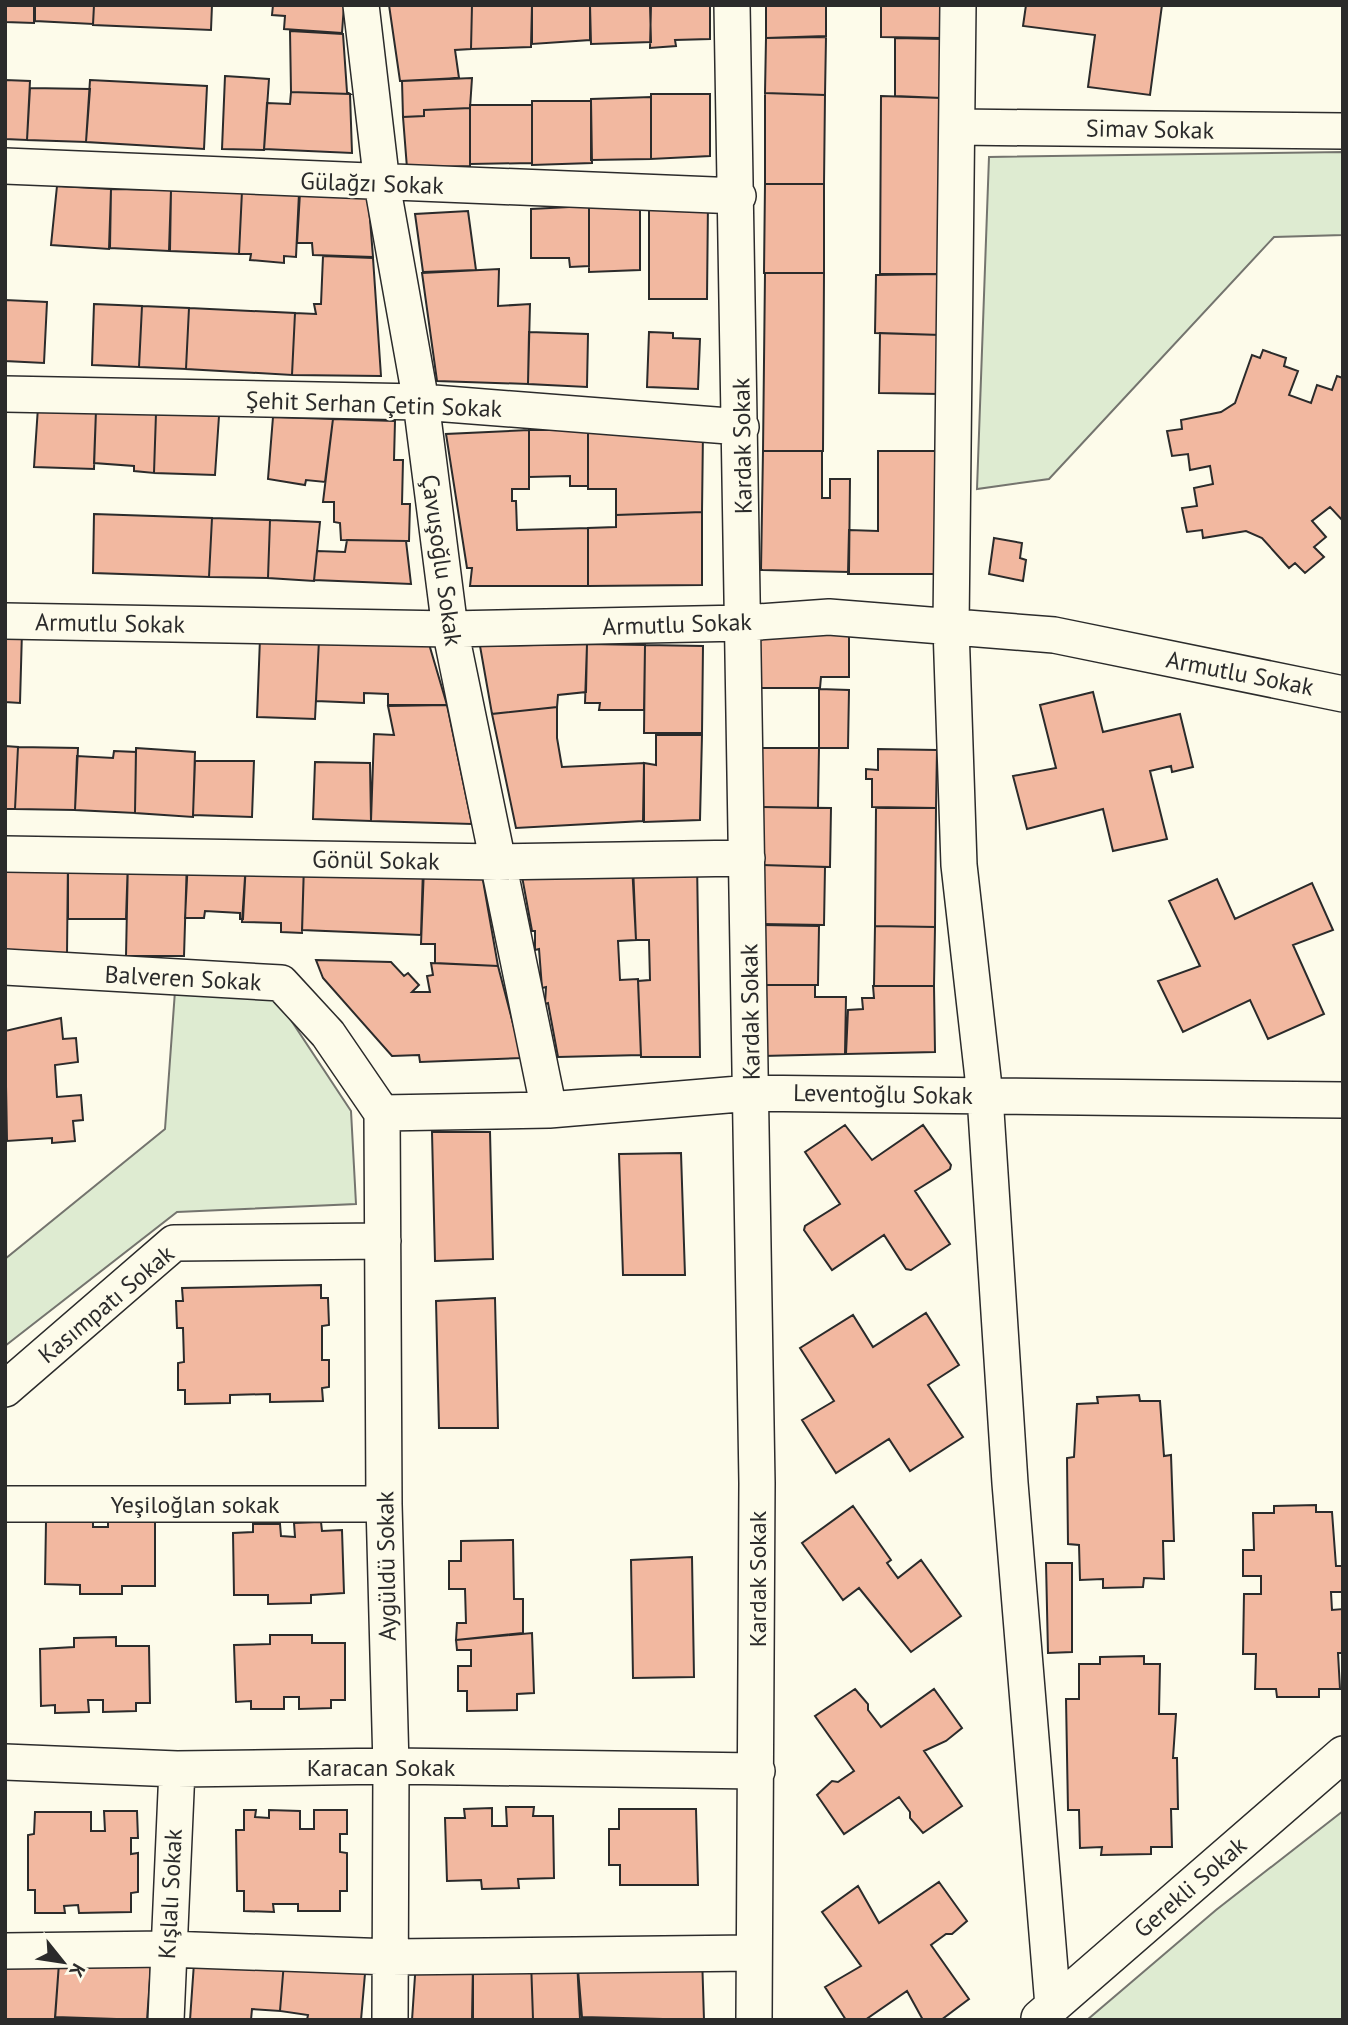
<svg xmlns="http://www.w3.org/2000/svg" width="1348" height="2025" viewBox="0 0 1348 2025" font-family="'PT Sans',sans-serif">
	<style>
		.green { fill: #deebd1; stroke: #74746e; stroke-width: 2 }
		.building { fill: #f2b8a0; stroke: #2b2b2b; stroke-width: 2 }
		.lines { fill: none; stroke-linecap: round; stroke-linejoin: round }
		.street-casing { stroke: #2b2b2b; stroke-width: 38 }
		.street { stroke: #fdfbea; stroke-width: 35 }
		.labels { text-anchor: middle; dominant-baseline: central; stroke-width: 5; stroke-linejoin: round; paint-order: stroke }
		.street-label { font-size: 24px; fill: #2b2b2b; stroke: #fdfbea }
	</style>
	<rect width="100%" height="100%" fill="#fdfbea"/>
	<!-- green -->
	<path class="green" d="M1343,152V235L1274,237L1049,479L977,489L989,157Z
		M175,991L277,999L351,1111L356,1204L177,1212L5,1346V1259L165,1129Z
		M1343,1811V2020H1087L1216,1910Z"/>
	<!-- building -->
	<path class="building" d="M5,5H34V23L5,22Z
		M35,5H94L93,24L35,21Z
		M94,5H212L211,30L93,25Z
		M273,5H344L342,33L284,29L285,16L272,15Z
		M389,5H472L471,49L455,50L459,78L400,81Z
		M472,5H532L531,47L471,49Z
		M532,5H590V40L532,44Z
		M590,5H650L651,42L591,44Z
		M651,5H710V39L675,40L676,46L650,48Z
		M766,5H826V36L766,38Z
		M881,5H943L942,38L881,37Z
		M1026,5H1162L1150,95L1088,87L1095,35L1023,26Z
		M290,31L343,34L347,92L350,94L291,92Z
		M826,37L825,95L765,93L766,38Z
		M895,38L943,39L942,98L895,96Z
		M225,76L269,79L264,150L222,149Z
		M472,78L470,108L424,110V116L403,117L402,81Z
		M5,80L30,81L27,140L5,139Z
		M90,80L207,86L204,149L86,142Z
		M30,88L90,89L86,142L27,140Z
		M291,92L350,94L352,153L264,149L267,103L290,104Z
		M765,93L825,95L824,184H765Z
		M651,94H710V156L651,159Z
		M881,96L942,98L941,274H880Z
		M651,97V159L591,160V99Z
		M532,101H591L592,163L532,165Z
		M470,105H532V163L470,164Z
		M470,108V166L407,168L403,117L424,116V110Z
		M765,184H824V273H764Z
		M57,186L111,189L109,249L51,245Z
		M111,189L171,190L169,251L110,248Z
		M171,190L242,191L239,254L170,251Z
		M242,191L299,193L296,257L284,256V263L250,260L251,254H239Z
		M300,193L368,194L373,257L313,255L312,243H297Z
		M708,201L707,299H649V202Z
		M640,203V270L589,272V206Z
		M589,206V266L570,267L569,258H531V209Z
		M468,211L476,270L423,272L415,214Z
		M323,256L373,258L381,376L292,375L295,313L316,314L314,304H321Z
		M499,269L498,306L530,304L528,384L437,381L422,273Z
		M765,273H824L823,451H763Z
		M942,274L940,335L875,333L876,275Z
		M5,300L47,302L44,363L5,361Z
		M94,304L142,306L139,367L92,365Z
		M142,306L189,308L186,369L139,367Z
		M189,308L295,313L292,375L186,369Z
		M529,332L588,334L587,387L528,384Z
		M649,332L673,333V338L700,339L698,389L647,387Z
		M880,333L940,335V394L879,393Z
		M1263,350L1286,358L1284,366L1298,371L1289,395L1311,403L1317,385L1332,390L1337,376L1343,378V521L1330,507L1312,521L1326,537L1314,547L1324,557L1305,573L1295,563L1289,568L1262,538L1246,531L1203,538L1202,530L1187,532L1182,508L1197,506L1194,488L1213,484L1210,466L1190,470L1188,454L1172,456L1167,431L1182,429L1181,420L1221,412L1235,403L1252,355L1260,358Z
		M38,407L96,410L94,469L34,467Z
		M96,410L156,413L154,473L134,471V466L94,463Z
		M156,413L219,416L215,475L154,473Z
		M273,417L333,419L325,482L306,480L305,485L268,479Z
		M333,419L395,421L394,460H403L402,504H410L409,541L341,540L340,523L334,522V502H323Z
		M529,430V489H512V501H516L517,530L588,528V586H470L472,568H467L446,434Z
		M529,430H588V486H570V476L529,477Z
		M588,430L703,431L702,512L616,515V489H588Z
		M763,451H822V498H830V479H850L849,572L761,570Z
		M878,451H939L937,574H848L849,530L878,531Z
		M702,512V585L588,586V528L616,527V515Z
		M94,514L212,518L209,577L93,573Z
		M212,518L270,520L268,578L209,577Z
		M270,520L320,522L314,581L268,578Z
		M994,538L1022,543L1020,558L1026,560L1023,581L989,574Z
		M347,540L406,541L411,584L314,580L317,551L345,552Z
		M5,630L22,631L20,703L5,702Z
		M849,630V677H821L820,688H760V634Z
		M260,638L319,640L315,719L257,717Z
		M319,640L429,644L447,705H388V694L364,693V703L316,701Z
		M587,644L586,692L558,695L557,707L492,714L480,646Z
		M587,644L645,645L644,710H599L600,703H585Z
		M645,645L703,646L702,733H644Z
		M819,689L849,690L848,748H819Z
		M1093,692L1103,732L1180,714L1193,767L1172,772L1171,766L1150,771L1167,839L1113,851L1103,809L1027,829L1013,776L1056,768L1040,705Z
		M447,705L472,824L371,821L374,734L394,735L388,706Z
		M557,707V738L562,767L644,763L643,821L516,828L492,714Z
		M656,735H702L700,820L644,822V763L656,765Z
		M5,746L18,747L15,809H5Z
		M18,747L78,748L75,810L15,809Z
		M136,748L195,752L193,817L135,813Z
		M759,748H819L818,808L759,807Z
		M878,749L937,750L936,808L872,807V779H866V769L878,770Z
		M114,751L136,752L135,813L75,810L77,756L113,758Z
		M195,761H254L252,817L193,815Z
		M315,762L370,763L371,821L313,819Z
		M759,807L831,808L830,867L758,865Z
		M876,808H936L935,927L875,926Z
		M68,858L128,859L126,919H68Z
		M68,858L67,955L5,954V859Z
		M128,858L187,859L184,956H126Z
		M188,859L246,862L243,919H240V913L205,911L204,918H185Z
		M697,861L700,1057H641L638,981L650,980L649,940H636L632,864Z
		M246,862L304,864L302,933L281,932V923L242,922Z
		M304,863L423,868L421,935L302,930Z
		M633,865L636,940L618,941L620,980L638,979L641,1055L558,1057L548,1003L545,1004L546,987L542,988L539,949L535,950V931H532L521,871Z
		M758,865L825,867L824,925L758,924Z
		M424,867L481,869L498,966L435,963V944H421Z
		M1217,879L1235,919L1312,883L1333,930L1293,945L1324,1014L1268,1039L1250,1000L1183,1032L1158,981L1200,966L1169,901Z
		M758,925L819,926L818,985H758Z
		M875,926L935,927L934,986H874Z
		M316,960L391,962L404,976L408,973L419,985L412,992H430L427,976L433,975L431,963L498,966L522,1058L420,1062L419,1055L392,1056L323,978Z
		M758,985H815V997H846L845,1054L762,1056Z
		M873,986H934L935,1052L846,1054L848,1010L863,1009L862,998H874Z
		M61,1018L63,1039L76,1038L78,1062L55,1065L57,1097L81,1095L83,1120L73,1121L75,1141L52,1143V1138L7,1141L5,1031Z
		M845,1125L872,1160L923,1125L951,1165L950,1169L915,1191L950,1244L911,1270L906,1269L884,1235L832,1270L804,1230L805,1226L840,1204L805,1152Z
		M432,1132H490L493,1259L435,1261Z
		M681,1153L685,1275H623L619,1154Z
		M321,1285V1298H328L329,1325L322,1326V1360H329V1387L322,1388L323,1401L270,1402V1394L230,1395V1403L185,1404V1390H178V1363L184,1362L183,1328H177L176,1301H183L182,1288Z
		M495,1298L498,1428H439L436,1301Z
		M926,1313L959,1365L928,1385L963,1437L910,1471L889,1439L836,1473L802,1420L834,1401L800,1348L853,1315L873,1347Z
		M1139,1395L1140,1401H1160L1164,1456L1171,1455L1174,1541H1163L1164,1579L1144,1578L1143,1587L1103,1588V1579L1080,1580L1079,1545L1068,1544L1067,1458L1074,1457L1077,1404L1098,1403L1097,1397Z
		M1316,1505V1512H1332L1336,1566H1343V1592H1331L1332,1610L1343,1609L1342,1653H1338L1340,1689H1319V1697H1277L1276,1689H1255L1256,1654H1243L1244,1594H1261V1576H1243V1550H1254L1253,1513H1274V1506Z
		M853,1506L891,1560L887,1563L898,1578L921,1560L961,1616L911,1652L859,1588L843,1600L802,1543Z
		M108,1513H135V1522H155V1586H122V1594H80V1585L45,1584L46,1521L93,1514V1527H108Z
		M321,1522L322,1531L342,1530L344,1593L311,1595V1603L268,1604V1595H234L233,1533L253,1532V1524H280L281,1536L295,1537L294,1523Z
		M513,1540L514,1599H523V1633L456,1640L457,1623H466L465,1589H449V1561H461V1541Z
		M692,1557L694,1677L633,1678L631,1560Z
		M1046,1563H1072V1652L1048,1653Z
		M532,1633L534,1693L517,1694V1710L467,1711V1691H458V1666H471V1650H457L456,1640Z
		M270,1635H312V1643H345V1700H331V1708L299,1709V1697H284V1709H251V1701L236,1702L234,1645L270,1644Z
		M116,1637V1646H149L150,1703H136V1711L103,1712V1700H88L89,1712L55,1713V1705L41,1706L40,1649L74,1647V1638Z
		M1144,1656V1664H1160L1159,1714H1176L1173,1758H1177L1178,1809H1171L1172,1847H1151V1854L1101,1855L1102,1847L1080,1848L1079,1810H1068L1066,1699H1079V1664H1100V1657Z
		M855,1689L868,1704V1710L881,1727L934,1689L962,1728L946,1741L924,1751L962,1806L923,1833L910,1818V1812L899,1797L844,1834L817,1795L832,1781L838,1782L854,1771L815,1716Z
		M506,1807H534L533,1816H553L554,1878L518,1879L519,1888L482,1889L481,1880L447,1881L445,1818H465L464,1809L492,1808V1826H507Z
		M619,1809H696L698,1885H620V1865H609V1829H619Z
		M244,1810H256L255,1817L269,1818V1810L300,1811V1829H314V1810H347V1834H340V1852L347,1853V1891H340V1911H298V1904H273L274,1912L244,1911V1891H237L236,1830H244Z
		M104,1811H137L138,1838H131V1854L138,1853V1892L131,1893V1912L79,1913L78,1905L64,1906L65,1913H35V1890H28V1835L34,1834L35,1812H91V1831H105Z
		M939,1882L967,1921L952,1934H946L931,1945L969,1999L941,2020H923L907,1991L865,2020H846L825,1987L861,1966L822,1912L858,1886L879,1923Z
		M702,1955L704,2020L582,2017L577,1958Z
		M531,1960H577L580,2019H533Z
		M416,1961L473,1963L472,2020H412Z
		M531,1961L533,2019L473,2020V1963Z
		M5,1962L59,1963L55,2020H5Z
		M284,1962L280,2011L252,2009L251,2020H190L194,1963Z
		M284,1962H366L361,2020H307L308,2015L280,2011Z
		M59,1963L151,1964L147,2020L55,2017Z"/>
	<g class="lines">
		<!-- street casing -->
		<g class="street-casing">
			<path id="street" d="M361,5L382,184L421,402L450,629L549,1110
				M732,5L757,1483L754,2020
				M958,5L951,627L959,865L985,1096L1010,1483L1053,2006
				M957,127L1343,131
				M5,166L738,196
				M5,394L421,402L741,427
				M5,621L450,629L744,623L829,617L1054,635L1343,694
				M5,854L498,862L747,858
				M5,967L281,983L328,1034L382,1113
				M382,1113L549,1110L751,1093L1343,1100
				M382,1113L384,1504L391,1766L390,2020
				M5,1389L174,1243L383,1241
				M5,1504H384
				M5,1762L177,1769L391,1766L757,1771
				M5,1951L167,1949L391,1957L752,1953
				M1039,2018L1343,1754
				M166,2020L177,1769"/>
		</g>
		<!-- street -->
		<use href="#street" class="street"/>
	</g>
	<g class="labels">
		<!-- street labels -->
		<g class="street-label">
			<text transform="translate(1150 129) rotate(1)">Simav Sokak</text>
			<text transform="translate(372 183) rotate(2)">Gülağzı Sokak</text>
			<text transform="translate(374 404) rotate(2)">Şehit Serhan Çetin Sokak</text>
			<text transform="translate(742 446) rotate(-91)">Kardak Sokak</text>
			<text transform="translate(442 560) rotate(82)">Çavuşoğlu Sokak</text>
			<text transform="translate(110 623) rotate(1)">Armutlu Sokak</text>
			<text transform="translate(677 624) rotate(-2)">Armutlu Sokak</text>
			<text transform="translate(1240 673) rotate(11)">Armutlu Sokak</text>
			<text transform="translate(376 860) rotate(1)">Gönül Sokak</text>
			<text transform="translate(183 978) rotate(3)">Balveren Sokak</text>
			<text transform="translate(750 1012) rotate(-91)">Kardak Sokak</text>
			<text transform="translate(883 1094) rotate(1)">Leventoğlu Sokak</text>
			<text transform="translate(106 1304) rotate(-40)">Kasımpatı Sokak</text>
			<text x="195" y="1504">Yeşiloğlan sokak</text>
			<text transform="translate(386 1566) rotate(-91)">Aygüldü Sokak</text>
			<text transform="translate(757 1579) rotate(-90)">Kardak Sokak</text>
			<text x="381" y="1767">Karacan Sokak</text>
			<text transform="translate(1190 1887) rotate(-41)">Gerekli Sokak</text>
			<text transform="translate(170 1894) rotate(-87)">Kışlalı Sokak</text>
		</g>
	</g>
	<!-- border -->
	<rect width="1348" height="2025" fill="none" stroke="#2b2b2b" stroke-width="14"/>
	<!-- north arrow -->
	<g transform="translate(63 1962) rotate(120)" stroke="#fdfbea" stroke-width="5" paint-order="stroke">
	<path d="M0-5L12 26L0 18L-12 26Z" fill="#2b2b2b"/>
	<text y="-10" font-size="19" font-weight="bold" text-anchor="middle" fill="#2b2b2b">K</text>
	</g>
</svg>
